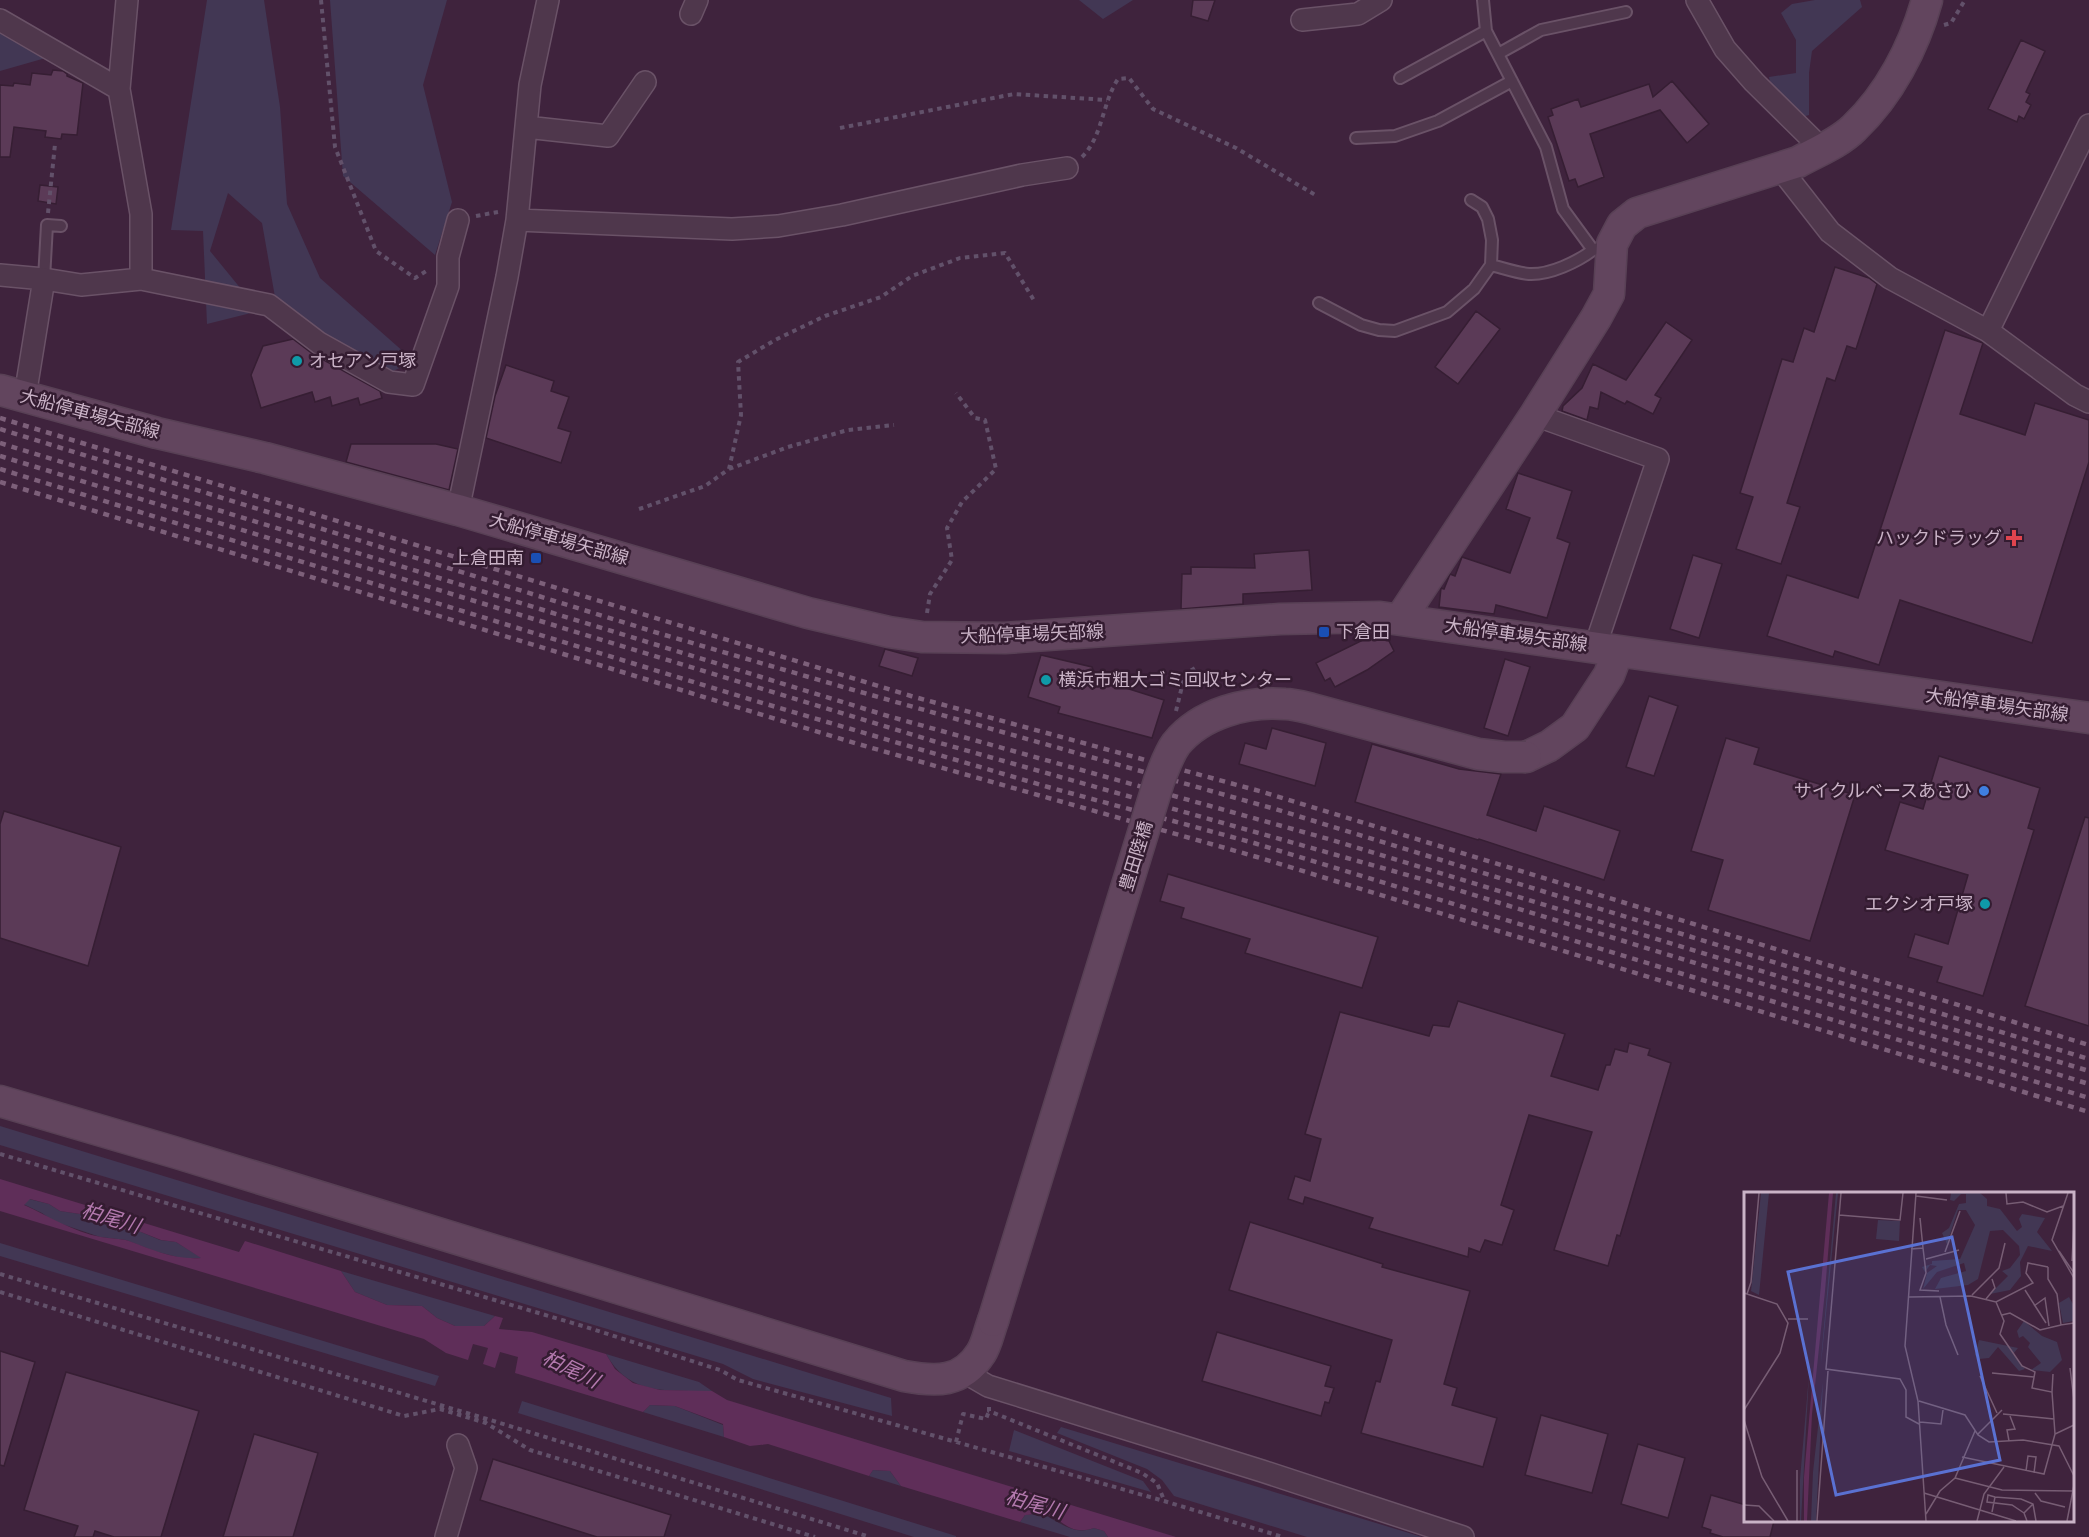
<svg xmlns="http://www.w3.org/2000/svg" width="2089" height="1537" viewBox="0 0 2089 1537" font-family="'DM Sans','Noto Sans JP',sans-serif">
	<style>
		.green { fill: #423754 }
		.water { fill: #5f2e59; fill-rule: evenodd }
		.building { fill: #5b3a57; stroke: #361e33; stroke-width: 1.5 }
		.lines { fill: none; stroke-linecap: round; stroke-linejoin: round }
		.lane-casing { stroke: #6a5267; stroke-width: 14 }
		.street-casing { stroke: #6a5267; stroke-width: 24 }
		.secondary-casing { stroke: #584055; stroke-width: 33 }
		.path { stroke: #62516a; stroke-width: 4; stroke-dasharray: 4.5 4.5; stroke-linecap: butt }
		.lane { stroke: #4f374c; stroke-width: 10 }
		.street { stroke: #4f374c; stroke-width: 21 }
		.secondary { stroke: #62455e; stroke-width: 30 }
		.rail { stroke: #7d607a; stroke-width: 4.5; stroke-dasharray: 6 6; stroke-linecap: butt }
		.secondary-bridge-casing { stroke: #584055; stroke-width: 33; stroke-linecap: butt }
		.secondary-bridge { stroke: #62455e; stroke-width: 30 }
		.culture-dot { fill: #0f9aa8; stroke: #341c31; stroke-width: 2 }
		.health-dot { fill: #e0444e; stroke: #341c31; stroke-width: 2 }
		.transit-dot { fill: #1a4fb4; stroke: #341c31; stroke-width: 2 }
		.shop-dot { fill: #3f7fe0; stroke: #341c31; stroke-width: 2 }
		.labels { text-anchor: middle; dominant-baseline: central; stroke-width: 5; stroke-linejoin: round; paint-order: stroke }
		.poi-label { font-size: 18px; fill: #cab3c7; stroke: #341c31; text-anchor: end }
		.street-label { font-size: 18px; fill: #cab3c7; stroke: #341c31 }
		.water-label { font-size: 20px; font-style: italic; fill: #b379ae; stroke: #341c31 }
		.inset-road { fill: none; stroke: #775d74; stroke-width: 1.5 }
		.view { fill: #5a71d2; fill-opacity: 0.15; stroke: #5a71d2; stroke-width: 3 }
		.inset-edge { fill: none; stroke: #cab3c7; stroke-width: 3 }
	</style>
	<rect width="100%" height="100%" fill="#3f233d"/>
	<!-- green -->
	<path class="green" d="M207,0H264L280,107L287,204L320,278L414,361L387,374L318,336L275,297L262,223L228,193L210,251L259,311L207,324L203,231L171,230Z
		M330,0H447L423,85L452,202L435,255L343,176Z
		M1079,0H1133L1103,19Z
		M1815,0H1860L1862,7L1812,51L1809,73V115L1802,117L1771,87L1769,77L1796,73V40L1781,13L1792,4Z
		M0,27L49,57L0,71Z
		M0,1126L891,1398L892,1416L753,1379L723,1364L0,1145Z
		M29,1199L49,1204L60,1211L87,1215L113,1228L141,1232L160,1240L176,1242L202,1258H181L154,1251L126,1240L100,1237L53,1221L42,1213L23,1204Z
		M0,1243L439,1376L435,1386L0,1256Z
		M341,1271L495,1316L484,1326H455L437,1318L422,1306L387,1305L355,1292Z
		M606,1354L699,1382L712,1391C669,1390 630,1397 606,1354Z
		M522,1401L956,1536V1537H914L518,1413Z
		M650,1405L675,1406L723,1425L724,1437L643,1412Z
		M1061,1427L1422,1537H1307L1174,1496L1162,1480L1147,1469L1057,1433Z
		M1014,1430L1143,1481L1151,1492L1009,1451Z
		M873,1470L890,1471L901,1486L869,1476Z
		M1041,1513C1060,1522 1073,1536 1094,1528L1104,1531L1108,1537H1070L1020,1522L1025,1515Z"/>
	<!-- water -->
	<path class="water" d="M0,1179L239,1252L245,1241L341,1271L355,1292L387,1305L422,1306L437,1318L455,1326H484L495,1316L503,1318L499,1329L532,1332L606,1354L615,1369L633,1383L660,1390L712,1391L727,1400L1176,1537H1108L1104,1531L1094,1528C1067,1537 1063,1516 1040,1513C1036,1513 1030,1515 1025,1515L1020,1522L901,1486L890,1471L873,1470L869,1476L768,1444L750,1446L724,1437L723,1424L675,1406L650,1405L643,1412L515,1373L518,1357L500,1352L495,1368L483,1364L488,1348L473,1344L468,1360L446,1353L424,1339L0,1211ZM30,1199L49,1204L60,1211L87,1215L113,1228L141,1232L161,1240L176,1242L201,1258C175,1260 153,1250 129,1241C120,1238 110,1239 101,1237C73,1232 49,1216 24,1205Z"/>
	<!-- building -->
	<path class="building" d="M1193,0H1215L1208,21L1191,16Z
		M2021,40L2045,51L2026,92L2030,94L2026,102L2031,105L2024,119L2019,116L2017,122L1988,109Z
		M53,70L63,71L67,74V76L83,83L77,135L62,134L61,139L45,137L46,131L14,127L10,157H0V85L13,86L14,83L30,85L32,73L51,75Z
		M1672,81L1709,124L1687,143L1660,110L1590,134L1604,177L1578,187L1575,179L1569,181L1548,117L1553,115L1551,109L1578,99L1581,107L1649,84L1653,97Z
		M40,185L58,187L56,204L38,201Z
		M1835,267L1869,278L1877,284L1856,349L1847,346L1835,381L1827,378L1787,503L1800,507L1781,564L1736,549L1753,497L1740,493L1782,359L1793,362L1804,328L1814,332Z
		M1476,311L1500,329L1458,384L1435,367Z
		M1666,322L1692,340L1655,395L1661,398L1653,414L1627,401L1625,404L1601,392L1598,409L1590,407L1587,420L1562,411L1563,406L1582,388L1593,364L1626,380Z
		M1945,330L1983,343L1960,414L2025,435L2035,403L2089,420V462L2032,643L1900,600L1879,665L1835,651L1833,657L1767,636L1787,575L1858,598Z
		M293,339L313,354L380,391L382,398L360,405L358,398L332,406L330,397L315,402L312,392L261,408L251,375L263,346Z
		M506,365L554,381L551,391L569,397L558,428L571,432L561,463L486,438L495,396Z
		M351,444H436L458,449L449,490L346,462Z
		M1518,473L1572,491L1557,538L1570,543L1547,618L1496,605L1494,614L1439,607L1441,588L1444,589L1450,574L1455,576L1462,557L1510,573L1530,518L1506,509Z
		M1309,550L1312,590L1243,594V604L1181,609L1182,574H1191V567L1255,568L1254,554Z
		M1693,555L1722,564L1699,638L1670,629Z
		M1375,634L1386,635L1394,651L1367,670L1335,687L1330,678L1325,681L1316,663Z
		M885,649L918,658L912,676L879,666Z
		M1041,655L1092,667L1097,679L1164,700L1152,738L1058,713L1060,707L1028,697Z
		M1505,659L1530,667L1508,736L1484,728Z
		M1649,696L1678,706L1654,776L1626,767Z
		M1272,728L1326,743L1315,786L1239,764L1245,743L1266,749Z
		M1726,738L1759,748L1754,764L1855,795L1810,941L1708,910L1723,860L1691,851Z
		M1372,744L1459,769L1501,774L1487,815L1536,831L1544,806L1620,831L1604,880L1479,839L1478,840L1355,802Z
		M1939,756L2040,788L2028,828L2034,830L1983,996L1937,982L1942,967L1908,957L1915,934L1948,944L1968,875L1885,850L1900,802L1923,809Z
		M4,811L121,847L88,966L0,938V824Z
		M2085,817L2089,818V1026L2025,1006Z
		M1168,874L1378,937L1362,988L1245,953L1250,939L1181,918L1184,908L1160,901Z
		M1458,1001L1565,1034L1551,1076L1598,1090L1606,1065H1610L1615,1049L1627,1052L1629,1043L1650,1049L1648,1055L1671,1063L1620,1236L1617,1235L1608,1266L1554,1250L1592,1132L1529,1115L1501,1205L1514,1210L1502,1245L1485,1240L1480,1252L1469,1248L1468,1257L1369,1228L1373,1218L1305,1197L1303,1204L1288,1199L1295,1176L1310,1181L1321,1139L1305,1134L1340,1012L1429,1036L1433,1025L1449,1027Z
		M1250,1222L1383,1264L1382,1267L1470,1291L1444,1384L1457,1388L1452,1405L1497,1418L1483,1467L1361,1433L1376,1381L1380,1382L1392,1340L1229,1290Z
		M1217,1332L1331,1366L1325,1386L1334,1388L1329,1403L1325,1402L1321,1416L1202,1381Z
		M0,1351L35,1362L4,1466L0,1465Z
		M66,1372L199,1411L161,1537H114L95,1531L93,1537H74L78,1526L24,1510Z
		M1541,1415L1608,1434L1592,1493L1525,1475Z
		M254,1434L318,1453L293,1537H223Z
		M1638,1444L1685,1458L1668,1518L1621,1504Z
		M493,1459L671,1515L664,1537H597L480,1500Z
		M1711,1495L1746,1505V1521H1774L1770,1537H1723L1710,1533L1711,1530L1702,1527Z"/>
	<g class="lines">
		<!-- lane casing -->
		<g class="lane-casing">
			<path id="lane" d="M1483,0L1486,31L1546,147L1563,209L1593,250L1608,245
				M1498,54L1541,30L1626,12
				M1400,78L1486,31
				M1356,138L1395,136L1438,121L1512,81
				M1491,265C1503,268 1517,273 1529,274C1550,275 1577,262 1593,250
				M44,279L47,225L61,226
				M1319,303L1361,325L1379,330L1395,331L1447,312L1474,289L1491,265L1492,240L1488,219L1482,207L1471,200"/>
		</g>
		<!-- street casing -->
		<g class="street-casing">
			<path id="street" d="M127,0L119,89L141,214V279
				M1697,0L1725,49L1754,82L1822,149
				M691,14L697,0
				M0,20L119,89
				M1302,20L1358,14L1381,0
				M526,127L608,136L645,82
				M1780,168L1830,232L1890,278L1988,331L2075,395L2089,402
				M517,220L732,229L778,226L842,215L1022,175L1067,168
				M0,275L44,279L25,396
				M44,279L81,285L141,279L269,305L319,343L389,382L413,385L448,286V257L458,220
				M1988,331L2089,125
				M1535,415L1658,459L1595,647
				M458,510L507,277L517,220L530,85L548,0
				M964,1372L988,1386L1262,1471L1463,1537
				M446,1537L466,1468L458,1445"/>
		</g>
		<!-- secondary casing -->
		<g class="secondary-casing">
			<path id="secondary" d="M0,390L157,433L265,458L458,510L808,613L889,632L922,637L1005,638L1280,619L1380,617L2089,718
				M1401,618L1535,415L1596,318L1609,294L1612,244L1622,225L1637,213L1798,162C1816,152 1839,143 1854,128C1889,95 1914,47 1927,0
				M1526,757L1549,746L1575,727L1609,675L1618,651
				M0,1101L177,1153L904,1376C936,1382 962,1383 981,1353C987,1344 989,1331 993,1321"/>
		</g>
		<!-- path -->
		<path class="path" d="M321,0L335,147L376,251L415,278L428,270
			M1944,25L1951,23L1965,0
			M840,128L1014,94L1107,100
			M1082,157C1103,136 1102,103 1118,79L1129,78L1153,109L1236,148L1317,196
			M48,213L55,144
			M476,216L498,212
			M729,469L788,447L848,430L894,425
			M639,509L705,486L729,469L741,415L738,362L775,340L825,316L881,297L912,276L960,258L1005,253L1035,302
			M927,613L930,594L952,560L947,528L962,502L996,469L985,420L975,418L956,393
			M1176,711L1185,674L1197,667
			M0,1154L586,1327L720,1370L738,1380L1164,1501L1283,1537
			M0,1274L487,1419L870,1537
			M0,1292L404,1416L440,1409L486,1423L530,1450L815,1537
			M989,1407V1411L1142,1473L1157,1483L1164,1500
			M956,1442L963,1414L986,1419L989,1411"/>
		<!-- lane -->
		<use href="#lane" class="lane"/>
		<!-- street -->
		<use href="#street" class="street"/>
		<!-- secondary -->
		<use href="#secondary" class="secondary"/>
		<!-- rail -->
		<path class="rail" d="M0,418L911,696L1263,792L2089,1045
			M0,429L658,633L850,689L1275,809L2089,1059
			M0,443L888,716L1332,840L2089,1071
			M0,456L933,741L1425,880L2089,1084
			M0,469L749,699L1048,787L1254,843L2089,1098
			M0,482L858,744L1257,857L2089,1112"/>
		<!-- secondary-bridge casing -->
		<g class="secondary-bridge-casing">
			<path id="secondary-bridge" d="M993,1321L1159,781C1164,769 1168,755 1176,744C1201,713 1247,701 1285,704C1294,704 1304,707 1312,709L1478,754L1504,757H1526"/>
		</g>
		<!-- secondary-bridge -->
		<use href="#secondary-bridge" class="secondary-bridge"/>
	</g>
	<!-- markers -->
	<g class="culture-dot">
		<circle cx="297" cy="361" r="6"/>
		<circle cx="1046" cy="680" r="6"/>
		<circle cx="1985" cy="904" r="6"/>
	</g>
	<path class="health-dot" d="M2011 529h6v6h6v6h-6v6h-6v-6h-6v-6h6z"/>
	<g class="transit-dot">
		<rect x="530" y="552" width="12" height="12" rx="3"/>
		<rect x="1318" y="626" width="12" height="12" rx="3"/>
	</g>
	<circle class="shop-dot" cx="1984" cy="791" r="6"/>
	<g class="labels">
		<!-- poi labels -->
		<g class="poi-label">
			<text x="309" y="361" text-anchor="start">オセアン戸塚</text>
			<text x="2002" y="538">ハックドラッグ</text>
			<text x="524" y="558">上倉田南</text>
			<text x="1336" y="632" text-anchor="start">下倉田</text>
			<text x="1058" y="680" text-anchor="start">横浜市粗大ゴミ回収センター</text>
			<text x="1972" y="791">サイクルベースあさひ</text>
			<text x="1973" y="904">エクシオ戸塚</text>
		</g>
		<!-- street labels -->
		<g class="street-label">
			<text transform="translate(90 414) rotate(15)">大船停車場矢部線</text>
			<text transform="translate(559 539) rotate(16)">大船停車場矢部線</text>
			<text transform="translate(1032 634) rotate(-2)">大船停車場矢部線</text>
			<text transform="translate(1516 635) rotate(8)">大船停車場矢部線</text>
			<text transform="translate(1997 705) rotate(8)">大船停車場矢部線</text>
			<text transform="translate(1136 856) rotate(-73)">豊田陸橋</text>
		</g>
		<!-- water labels -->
		<g class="water-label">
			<text transform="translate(111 1218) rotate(17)">柏尾川</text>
			<text transform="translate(571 1369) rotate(26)">柏尾川</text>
			<text transform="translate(1035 1504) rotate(16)">柏尾川</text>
		</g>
	</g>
	<!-- overview -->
	<g transform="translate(1744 1192)">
		<rect width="330" height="330" fill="#3f233d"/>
		<path d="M17,1H25L15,103L7,99ZM92,1H94L77,172L78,157ZM207,1H236L243,7V14L256,17L273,39L278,35L275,27L278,22L301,26L293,40L308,59L284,54L276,70L277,84L266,98L246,102L264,84L258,79L266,76L276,63L275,54L259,38L246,39L234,87L224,93L191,97L197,86L222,79L220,71L193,80L179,97L183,81L193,74L186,73L181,80L178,75L188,72V69L216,67L231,33L222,18H214L203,52L198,41L205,36L215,12L222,11V2H217L210,9L206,8ZM134,28L156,29L155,49L132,47ZM325,105L330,114V129L319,131L315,111ZM280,129L298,144L313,150L318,168L306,180L287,178L297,171L284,155L286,151L279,144L275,146L273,139ZM235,148L274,156L269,162L281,177L275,179L254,155L245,166L235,167L231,163ZM65,183L57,329H56V287ZM79,190L72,329H67L69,280Z" fill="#423754"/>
		<path d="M85,1H89L81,99L68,222L63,329H60V285Z" fill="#5f2e59"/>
		<path class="inset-road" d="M97,1L82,177L156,187L162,198V225L175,232M172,1L161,154L174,209L182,329M262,1L263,12L279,10L303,20L319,14M324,1L308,48L330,86M172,4L203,8M95,23L156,28L159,1M179,56L182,81L176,98L195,99M167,57L179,56L176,26M315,59L330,81M201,60L216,19M182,67L215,58M328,69L330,31M304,75V87L313,102L317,133L330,131M281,98L302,131M0,101L33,112L44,131L36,161L0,218M3,102L7,90L15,1M228,103L255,76L261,51M165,105L227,104L252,110L289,91L282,81L284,71L304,75M196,105L202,133L214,163M242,107L251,96L248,87M252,110L260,129L256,142L278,174L291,180L288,196L308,200L311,242M290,114L301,106L305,134M258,123L266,121L296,138L317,133M44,127H64M326,176L330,208M248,181L290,185M236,184L253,221M308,200L309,182M175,209L221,223L234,243L245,250L279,248L315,254L330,284M259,222L310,227M0,228L18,285L44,329M176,230L197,232L199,218M234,242L258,218M265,249L263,238L271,237L266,224M218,265L300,282L311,242L330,233M282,279L284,264L292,265L290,281M211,286L258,298L330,299M180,301L272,329M291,301L297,309L321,315M251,305L244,303L243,310L268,313L280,321M0,313L15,314L30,329M248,320L251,305L277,307L289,312L292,329M182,322L196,299L211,286L231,239M53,329V278M73,329L84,179M233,329L240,302L260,275M283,329L280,321L289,312M323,329L330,293"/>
		<path class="view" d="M208,45L256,268L92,303L44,80Z"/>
		<rect width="330" height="330" class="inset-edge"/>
	</g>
</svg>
